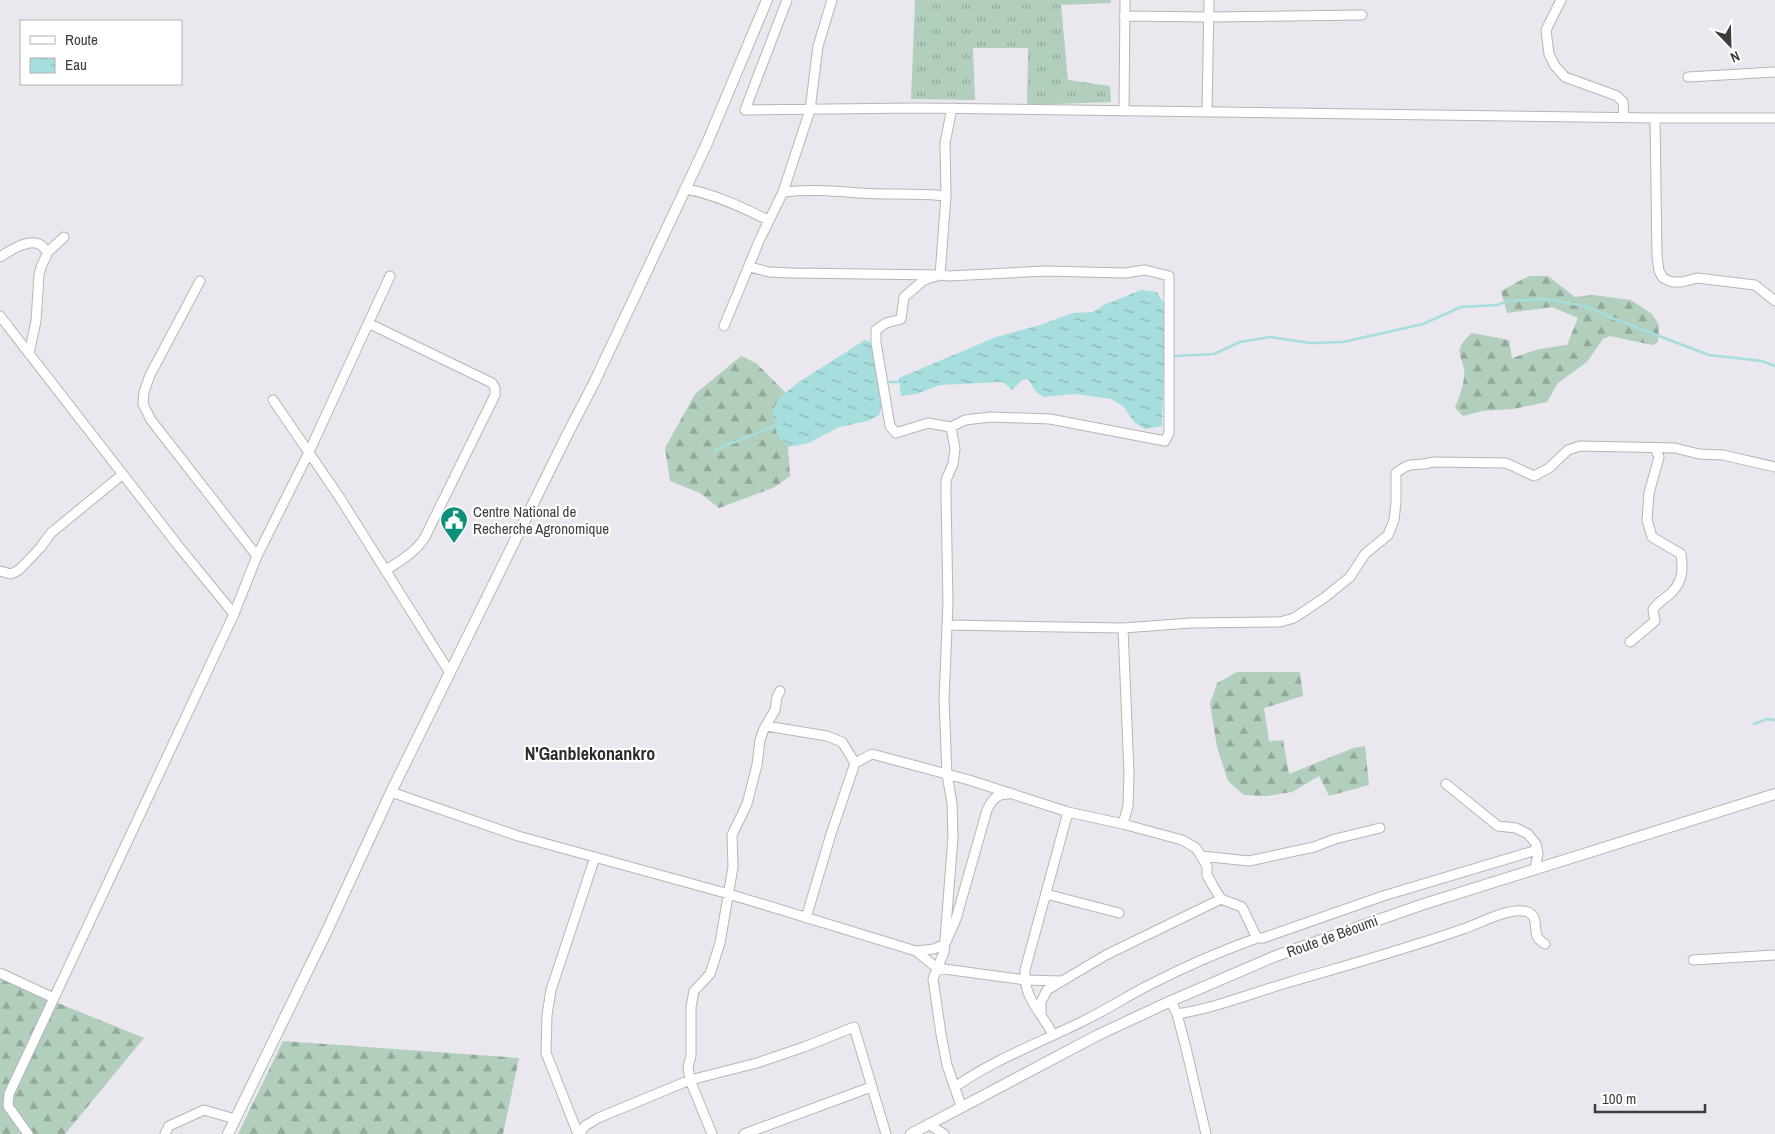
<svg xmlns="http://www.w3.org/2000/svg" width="1775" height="1134" viewBox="0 0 1775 1134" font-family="'Archivo Narrow',sans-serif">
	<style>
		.grass { fill: url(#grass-tufts) }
		.forest { fill: url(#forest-firs) }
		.water { fill: url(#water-ripples) }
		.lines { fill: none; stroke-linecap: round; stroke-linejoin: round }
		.stream { stroke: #a6dddd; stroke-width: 2.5 }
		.minor-casing { stroke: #b6b5ba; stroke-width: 11 }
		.major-casing { stroke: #b6b5ba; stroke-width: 12 }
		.minor { stroke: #fff; stroke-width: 9 }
		.major { stroke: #fff; stroke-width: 10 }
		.labels { text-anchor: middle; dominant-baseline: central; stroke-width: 4.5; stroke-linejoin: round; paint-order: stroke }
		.poi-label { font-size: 15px; fill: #3d3c3e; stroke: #fff; text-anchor: start }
		.street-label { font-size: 15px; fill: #3d3c3e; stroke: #fff }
		.quarter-label { font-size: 18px; font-weight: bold; fill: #2c2b2f; stroke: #fff }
	</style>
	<defs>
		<pattern id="grass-tufts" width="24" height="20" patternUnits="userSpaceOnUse" patternTransform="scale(1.25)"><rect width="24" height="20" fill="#b2cebc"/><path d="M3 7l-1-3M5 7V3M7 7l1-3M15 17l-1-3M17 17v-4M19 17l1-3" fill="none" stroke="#92a89a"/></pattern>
		<pattern id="forest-firs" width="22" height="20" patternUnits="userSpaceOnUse" patternTransform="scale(1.25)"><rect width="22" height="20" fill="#b2cebc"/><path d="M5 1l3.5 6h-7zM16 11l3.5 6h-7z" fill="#92a89a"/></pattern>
		<pattern id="water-ripples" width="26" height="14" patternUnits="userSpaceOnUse" patternTransform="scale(1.25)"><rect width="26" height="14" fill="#a6dddd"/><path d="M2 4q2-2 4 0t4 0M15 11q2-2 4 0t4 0" fill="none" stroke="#88b4b5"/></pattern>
	</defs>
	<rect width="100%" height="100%" fill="#eae8ee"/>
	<!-- grass -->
	<path class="grass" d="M915,0H1111V3L1061,5L1068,80L1110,86L1111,102L1027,105L1028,48H973L975,100L911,99Z"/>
	<!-- forest -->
	<path class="forest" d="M1529,276H1548L1575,297L1593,295L1631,300L1652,314L1659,325L1658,342L1652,345L1610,336L1603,339L1587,362L1558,383L1547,402L1513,409L1482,411L1463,416L1455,408C1458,399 1463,388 1464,378C1467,358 1448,353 1472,333L1509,340L1512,358L1539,349L1567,345L1578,318L1552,307L1507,313L1501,291Z
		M741,356L756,363L786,393L779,398L777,435L788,447L790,476L775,487L719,508L700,493L670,481L665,448L695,394Z
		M1237,672H1300L1303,696L1264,708L1269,741L1283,740L1289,774L1353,748L1365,746L1369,785L1329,796L1319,776L1292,792L1267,796L1244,795L1228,781L1217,747L1210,704L1217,683Z
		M0,976L53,1001L144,1038L65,1134H0Z
		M283,1041L519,1058L503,1134H238Z"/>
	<!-- water -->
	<path class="water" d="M1141,290L1157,292L1164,304L1165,332L1162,426L1145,429L1135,423L1123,406L1111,399L1075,394L1044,397L1036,392L1028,379L1022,380L1012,390L1003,382L940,385L916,394L901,396L899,378L996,337L1040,325L1073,313L1093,312L1104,305Z
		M865,340L870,342L875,362L882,406L879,415L868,421L839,427L809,443L788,447L777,435L772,411L779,398L799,382Z"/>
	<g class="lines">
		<!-- stream -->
		<path class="stream" d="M1175,356L1214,354L1240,342L1270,337L1310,343L1343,342L1423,324L1461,307L1497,305L1509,301L1545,299L1585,306L1617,320L1709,355L1762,361L1775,366
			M885,382H902
			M715,450L777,425
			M1754,724L1767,719L1775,720"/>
		<!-- minor casing -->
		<g class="minor-casing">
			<path id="minor" d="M787,0L745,110L917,108L1655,118H1775
				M1561,0L1546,30L1549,54L1555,66L1565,77L1617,96L1623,102L1624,118
				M1124,16L1209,17L1362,15
				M1688,77L1775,72
				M1124,110L1125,0
				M1207,112L1209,0
				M1655,118L1657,256L1659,271L1663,278L1672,282H1682L1697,278L1755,285L1775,301
				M686,189C714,194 742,207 768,220
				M783,192C810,189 833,191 860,193C889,195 917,193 946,196
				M0,257C9,251 27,239 39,244C42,245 45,250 48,252
				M750,267L769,272L792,273L940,275L949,276L1045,271L1125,273L1145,270L1169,276V433L1165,441L1050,419L990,417L965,420L951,427L928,423L896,433L890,426L876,343V330L886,323L901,319L904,297L924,280L940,275L946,196L945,143L952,108
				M0,316L180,548L234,614
				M368,323L492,383L495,388V395L425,537C416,552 400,561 386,570
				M724,326L760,239L783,192L810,110L818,46L832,0
				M29,354L36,321L39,275L41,267L48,252L64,237
				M273,400L340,498L450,673
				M951,427L955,449L953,464L946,480V495L948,603L944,699L947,775L952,803L953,837L944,952L933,979L941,1034L947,1065L961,1106
				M257,556L309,452L390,276
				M0,571L11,574L19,570L40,548L51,533L123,474
				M947,625L1123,628L1191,623L1280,622L1294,618L1324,598L1350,577L1365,554L1388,535L1394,520L1396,502V473C1414,459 1415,468 1433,462L1506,463L1534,476L1549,468L1568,450L1580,446L1675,448L1699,454L1723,455L1775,467
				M1123,628L1129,774L1128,806L1123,824
				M1630,642L1655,621L1653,610C1658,601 1666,599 1673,591C1683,580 1683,568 1681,554L1652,537L1647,520L1649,493L1659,457L1655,448
				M766,726L827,736L842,742L855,763L872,754L969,780L1068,812L1123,824L1182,840L1196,848L1201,856L1207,866V875L1213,886L1221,899L1242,907L1257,938
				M1446,784L1498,826L1516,828L1528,834L1536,844L1538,854L1535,869
				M391,792L518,836L729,894L916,951L937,968L1025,980L1061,981
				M1201,856L1249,861L1314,847L1335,839L1380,828
				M1046,894L1119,913
				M806,918L831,834L855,763
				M916,951L934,949L945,944L956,919L987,810C992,800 996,794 1008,794
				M1693,960L1775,955
				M0,973L54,998
				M1171,1001L1177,1014L1186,1048L1206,1134
				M1041,1014V1002L1047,990L1106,955L1221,899
				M1177,1014C1216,1008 1252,993 1290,982C1348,965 1406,949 1463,929C1481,923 1510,906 1528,912C1538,916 1534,928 1537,936C1538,939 1542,942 1545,944
				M1053,1035C1040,1009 1024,1001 1025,970L1068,812
				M955,1087C993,1060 1039,1043 1081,1022C1105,1011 1127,996 1151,984C1186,966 1221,951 1257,938H1263L1383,896L1537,850
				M928,1124L944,1134
				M28,1134L8,1106L9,1094L234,614L257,556L151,420L143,404L144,392L150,375L200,281
				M165,1134L169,1126L204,1110L235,1119
				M578,1134L546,1053L547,1015L551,990L595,857
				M579,1134L585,1126L598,1118L690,1080L757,1063L804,1047L854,1027L886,1134
				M712,1134L690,1080L688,1067L691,1056V1007L694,991L710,974L720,943L733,867L732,835L747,804L757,765L760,740L764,729L775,710L777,697L780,691
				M744,1134L871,1087"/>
		</g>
		<!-- major casing -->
		<g class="major-casing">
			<path id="major" d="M228,1134L325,935L391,792L567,435L594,383L707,143L767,0
				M911,1134L1098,1035L1171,1001L1273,957L1421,905L1775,794"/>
		</g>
		<!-- minor -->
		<use href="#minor" class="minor"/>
		<!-- major -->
		<use href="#major" class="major"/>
	</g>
	<!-- icons -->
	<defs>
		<g id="civic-pin" transform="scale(1.4375)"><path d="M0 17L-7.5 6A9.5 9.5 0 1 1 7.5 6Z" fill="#0d917a" stroke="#fff"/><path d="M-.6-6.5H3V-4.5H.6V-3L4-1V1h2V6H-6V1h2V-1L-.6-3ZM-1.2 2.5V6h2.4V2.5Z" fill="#fff"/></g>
	</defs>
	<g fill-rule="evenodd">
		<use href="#civic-pin" x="454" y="520"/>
	</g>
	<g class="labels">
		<!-- poi labels -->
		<g class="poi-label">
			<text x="473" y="511">Centre National de<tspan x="473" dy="17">Recherche Agronomique</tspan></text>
		</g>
		<!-- street labels -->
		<g class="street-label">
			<text transform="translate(1332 936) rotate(-20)">Route de Béoumi</text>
		</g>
		<!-- quarter labels -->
		<g class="quarter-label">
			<text x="590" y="753">N'Ganblekonankro</text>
		</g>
	</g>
	<!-- legend -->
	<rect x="20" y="20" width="162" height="65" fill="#ffffff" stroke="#b1b1b2"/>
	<rect x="30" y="36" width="25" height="8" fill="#ffffff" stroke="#b1b1b2"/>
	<text x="65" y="45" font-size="15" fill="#3d3c3e">Route</text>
	<rect x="30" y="58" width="25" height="15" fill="url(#water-ripples)" stroke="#b1b1b2"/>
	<text x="65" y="70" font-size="15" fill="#3d3c3e">Eau</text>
	<!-- north arrow -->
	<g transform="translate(1730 45) rotate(157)" stroke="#ffffff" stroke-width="4" paint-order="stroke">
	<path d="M0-4L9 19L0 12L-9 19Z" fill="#3d3c3e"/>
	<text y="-8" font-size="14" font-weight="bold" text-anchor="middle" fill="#3d3c3e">N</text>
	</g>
	<!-- scale -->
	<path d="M1595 1104v8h110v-8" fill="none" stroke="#3d3c3e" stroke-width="2.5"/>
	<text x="1602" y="1104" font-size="15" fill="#3d3c3e" stroke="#ffffff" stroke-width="4" paint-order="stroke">100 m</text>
</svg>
